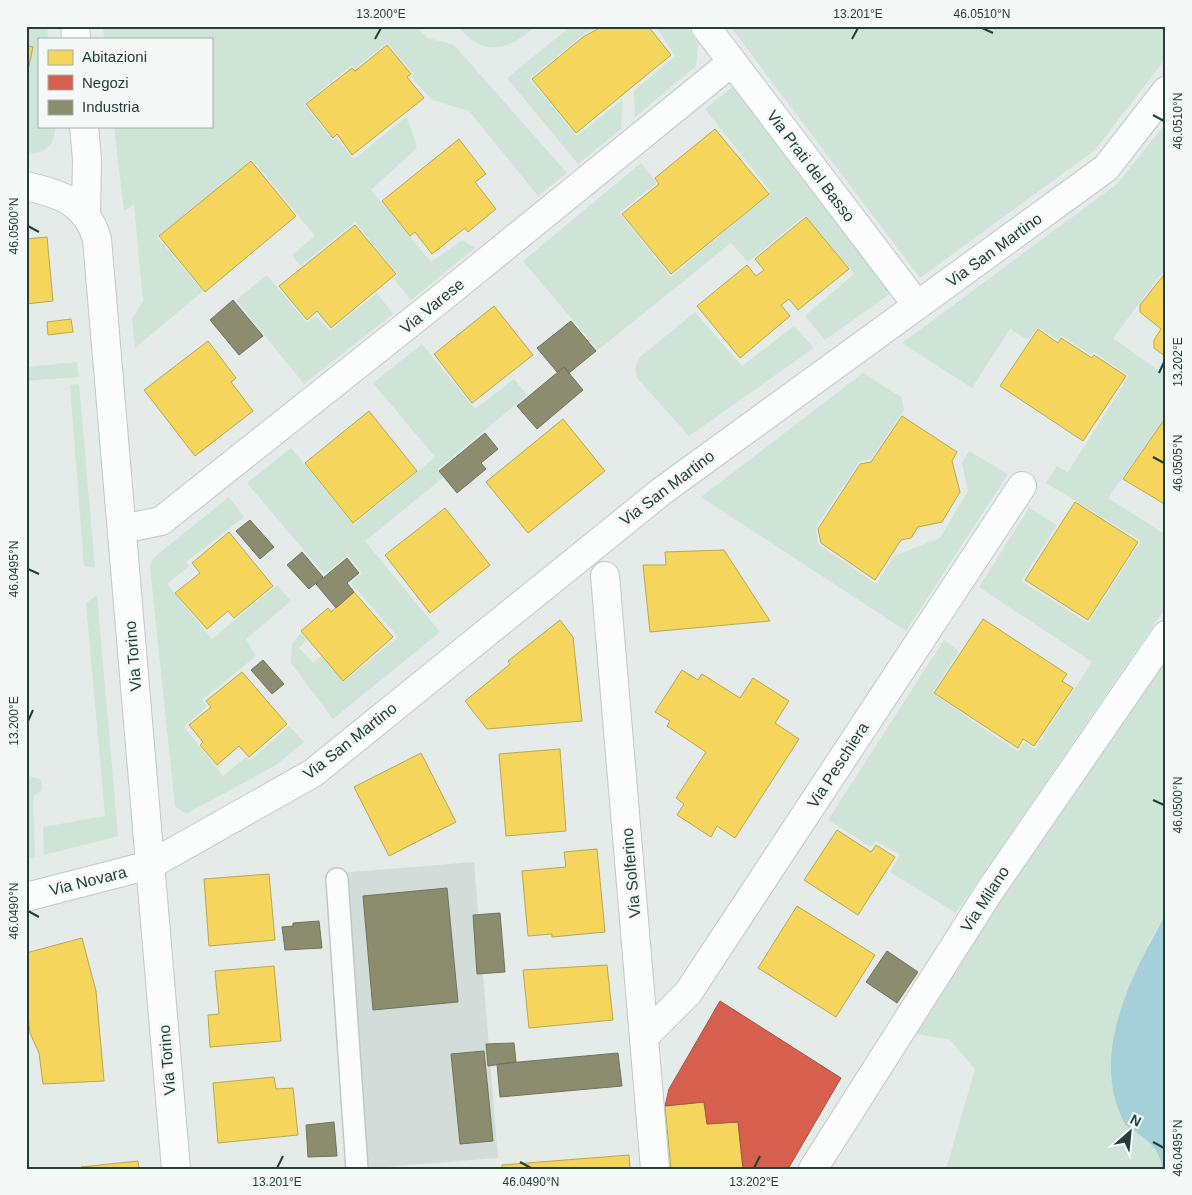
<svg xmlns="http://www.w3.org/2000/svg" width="1192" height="1195" viewBox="0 0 1192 1195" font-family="Arial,sans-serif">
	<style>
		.built { fill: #d3dcd8 }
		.green { fill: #cee4d6 }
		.water { fill: #a6d0d9 }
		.homes { fill: #f6d55c; stroke: #b6a852 }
		.shops { fill: #d6604d; stroke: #a05647 }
		.industry { fill: #8c8c6e; stroke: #6c755e }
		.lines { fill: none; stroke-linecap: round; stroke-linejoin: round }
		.lane-casing { stroke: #c2c8c5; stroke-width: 24 }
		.street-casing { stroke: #c2c8c5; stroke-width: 30 }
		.lane { stroke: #fbfcfc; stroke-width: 21 }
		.street { stroke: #fbfcfc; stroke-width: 28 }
		.ticks { fill: none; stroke: #223f39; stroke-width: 2 }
		.labels { text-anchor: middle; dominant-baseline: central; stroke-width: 5; stroke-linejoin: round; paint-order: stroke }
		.street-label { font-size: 16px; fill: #223f39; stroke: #f4f9f7 }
		.neatline { fill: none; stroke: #223f39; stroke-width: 2 }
		.ticks-label { font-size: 12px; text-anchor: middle; fill: #223f39 }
	</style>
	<rect width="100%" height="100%" fill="#e5ebe8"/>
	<!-- built -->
	<path class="built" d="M474,862L498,1158L360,1169L328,874Z"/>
	<!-- green -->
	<path class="green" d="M26,26H47L48,39H39V126H55C56,144 44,156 26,152Z
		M103,26H415L428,38L454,45L567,173L538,196L469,111L432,100L411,77L414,74L387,43L355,68L352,65L304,104L333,141L336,138L354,159L407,116L417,148L371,190L431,262L462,240L475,248L411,300L394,279L398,275L355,222L300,266L292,255L315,236L252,159L157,237L203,291L135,348L132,319L143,301L134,204L124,211L114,126H211V39H104Z
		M458,26H536C508,51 483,58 458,26Z
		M571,26H599L584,34L529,79L577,136L623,99L621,129L578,164L507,78Z
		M656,26H686L698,43L696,66L635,117L634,91L675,56Z
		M730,26H1166V58L1095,150L920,278Z
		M732,87L891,293L825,340L805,316L854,274L805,215L748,262L731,243L598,350L523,261L641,163L657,183L619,213L671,277L771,192L705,109Z
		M1166,123V268L1113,338L1166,376V416L1108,498L1166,535V607L956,913L890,872L900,855L876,841L871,847L828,820L944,640L959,651L932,693L1018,752L1024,742L1035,749L1092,662L979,587L1029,508L1057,525L1021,581L1088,623L1141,541L1046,483L1057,466L1068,472L1129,376L1094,352L1091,355L1061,335L1058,340L1038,327L1028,340L1010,329L972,388L902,343L1117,184Z
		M267,275L307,323L316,316L330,331L377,293L393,314L304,384L236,300Z
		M695,312L742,366L794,326L814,348L689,436L637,378L635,367L640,357Z
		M422,344L475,409L514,379L527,395L438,469L444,477L365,541L440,632L333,719L291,663L292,644L301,633L307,640L299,648L313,663L321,656L343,682L398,637L351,583L362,573L348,555L324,574L247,483L291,448L354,525L435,457L373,383Z
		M77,362L79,377L26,381V367Z
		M863,373L901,397L904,410L871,459L859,462L816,527L818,544L876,584L894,556L940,538L968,491L962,463L969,451L1008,474L906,631L701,497Z
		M79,384L95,568L84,566L70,385Z
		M229,497L244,517L186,562L189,566L167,584L212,639L277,585L291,601L246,639L256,656L202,700L207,706L184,727L223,776L246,757L250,761L289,726L304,742L276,765L186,814L175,806L150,567L152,560L158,554Z
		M97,595L118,836L44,855L43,827L105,816L86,603Z
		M1166,658V914L1148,944L1126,1126C1145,1138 1159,1144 1162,1169H946L975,1069L950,1040L910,1033Z
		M29,776L41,780L42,790L33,797L35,857L26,859V778Z"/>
	<!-- water -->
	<path class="water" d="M1166,914V1169H1162C1160,1149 1150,1142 1134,1131C1131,1129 1127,1127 1125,1124C1088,1056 1132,974 1166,914Z"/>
	<!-- homes -->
	<path class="homes" d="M603,26H648L671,55L576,133L532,79L583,37Z
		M26,45L33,47L26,79Z
		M387,45L411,74L407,77L424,98L352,155L337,134L333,138L306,104L352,68L355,71Z
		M715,129L769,194L671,274L622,214L659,184L655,178Z
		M459,139L486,174L475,182L496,209L468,232L465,228L432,254L415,232L410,236L382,201Z
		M251,161L296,216L205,292L159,236Z
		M806,217L849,269L798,310L789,299L781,305L790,316L740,358L697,306L747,265L756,276L764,270L755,259Z
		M355,225L396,274L331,328L317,311L307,320L279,286Z
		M47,237L53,301L26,304V239Z
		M1166,272V357L1154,348V340L1161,329L1140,312V305Z
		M494,306L533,355L472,403L434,354Z
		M71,319L73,332L48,335L47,322Z
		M1038,329L1058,343L1061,338L1092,358L1094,355L1126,376L1083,441L1000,386Z
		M208,341L236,378L231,382L253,411L195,456L144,390Z
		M369,411L417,471L353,523L305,463Z
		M902,416L957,452L952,461L960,492L942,522L918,527L911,538L901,540L875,580L821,543L818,529L860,464L871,462Z
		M1166,417V505L1123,479Z
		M563,419L605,471L528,533L486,482Z
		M1075,502L1138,542L1088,620L1025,580Z
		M445,508L490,565L430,613L385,555Z
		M229,532L273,586L234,618L228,611L207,629L175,593L200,573L192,563Z
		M724,550L770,621L650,632L643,565H666L665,552Z
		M354,592L393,637L343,681L301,631L328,608L331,612Z
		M983,619L1067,674L1062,681L1073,688L1034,746L1023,739L1018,748L934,693Z
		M560,620L573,637L582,721L487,729L465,701L510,664L508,661Z
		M682,670L698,680L702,674L740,698L753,678L789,701L775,723L799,739L735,838L717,826L711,837L677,815L684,804L676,798L706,752L667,726L670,721L655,712Z
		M242,672L287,724L249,757L239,746L217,765L200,745L203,742L189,725L211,707L206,701Z
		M560,749L566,831L506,836L499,754Z
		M421,753L456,822L389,856L354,787Z
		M837,830L871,852L876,845L895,857L858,915L804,880Z
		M597,849L605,932L552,937V934L528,936L522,871L566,867L564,852Z
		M269,874L275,940L209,946L204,879Z
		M797,906L875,955L836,1017L758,968Z
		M82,938L96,991L104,1081L43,1084L39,1053L30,1033L28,1016H26V953Z
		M607,965L613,1020L529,1028L523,970Z
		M274,966L281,1041L210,1047L208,1015L219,1014L215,971Z
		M274,1077L276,1089L293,1088L298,1135L218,1143L213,1083Z
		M704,1102L707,1124L738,1122L743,1169H671L665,1106Z
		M629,1155L630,1169H502V1165Z
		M138,1161L139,1169L81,1167Z"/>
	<!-- shops -->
	<path class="shops" d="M720,1001L841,1078L788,1169H743L738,1122L707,1124L704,1102L665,1106L669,1089Z"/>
	<!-- industry -->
	<path class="industry" d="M233,300L263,336L239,355L210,320Z
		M571,321L596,351L569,373L564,367L557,372L537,348Z
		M564,367L583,390L537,429L517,406Z
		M485,433L498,449L481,463L486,469L457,493L439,471Z
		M250,520L274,547L260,559L236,531Z
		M302,552L323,577L309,589L287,565Z
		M347,558L359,573L347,583L354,592L336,608L316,584Z
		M263,660L284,684L272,694L251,670Z
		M447,888L458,1002L373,1010L363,896Z
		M500,913L505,972L477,974L473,915Z
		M319,921L322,948L285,950L282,927L293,926V923Z
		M887,951L918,972L897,1003L866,982Z
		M514,1043L516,1062L488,1066L486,1044Z
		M484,1051L493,1141L460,1144L451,1054Z
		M618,1053L622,1086L500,1097L497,1064Z
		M334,1122L337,1156L308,1157L306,1125Z"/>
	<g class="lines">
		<!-- lane casing -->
		<g class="lane-casing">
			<path id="lane" d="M337,879L357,1169"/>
		</g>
		<!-- street casing -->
		<g class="street-casing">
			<path id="street" d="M75,26L76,39
				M705,26L917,305
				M84,126L87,160L86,213
				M26,186C61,194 86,202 97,239L176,1169
				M122,529L161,521L444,296L732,62
				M605,576L655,1169
				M26,897L150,865L313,773L662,491L1106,168L1166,91
				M645,1036L688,993L1022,486
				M813,1169L989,892L1166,635"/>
		</g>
		<!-- lane -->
		<use href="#lane" class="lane"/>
		<!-- street -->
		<use href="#street" class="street"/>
	</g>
	<!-- ticks -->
	<path class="ticks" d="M982,28L993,33M375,39L381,28M852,39L858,28M1153,115L1164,121M28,226L39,232M1159,373L1164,362M1153,457L1164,463M28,569L39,574M28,721L33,710M1153,800L1164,805M28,911L39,917M1153,1142L1164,1148M520,1162L531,1168M277,1168L283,1156M754,1168L760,1156"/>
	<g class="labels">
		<!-- street labels -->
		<g class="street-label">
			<text transform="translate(811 166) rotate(53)">Via Prati del Basso</text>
			<text transform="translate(994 250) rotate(-36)">Via San Martino</text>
			<text transform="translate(432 306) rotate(-39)">Via Varese</text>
			<text transform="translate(667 488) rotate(-37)">Via San Martino</text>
			<text transform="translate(133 656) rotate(-95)">Via Torino</text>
			<text transform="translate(350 741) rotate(-38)">Via San Martino</text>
			<text transform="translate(838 765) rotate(-57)">Via Peschiera</text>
			<text transform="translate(631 873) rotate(-95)">Via Solferino</text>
			<text transform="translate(88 881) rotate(-14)">Via Novara</text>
			<text transform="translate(985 899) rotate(-57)">Via Milano</text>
			<text transform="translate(167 1060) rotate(-95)">Via Torino</text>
		</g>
	</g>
	<!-- border -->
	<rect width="1192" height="1195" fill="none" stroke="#f4f9f7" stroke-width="55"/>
	<!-- legend -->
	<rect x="38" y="38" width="175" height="90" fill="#f4f9f7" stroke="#a0afab"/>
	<rect x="48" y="50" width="25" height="15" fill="#f6d55c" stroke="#a0afab"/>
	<text x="82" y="62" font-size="15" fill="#223f39">Abitazioni</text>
	<rect x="48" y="75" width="25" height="15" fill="#d6604d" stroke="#a0afab"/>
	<text x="82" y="88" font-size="15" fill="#223f39">Negozi</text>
	<rect x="48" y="100" width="25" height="15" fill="#8c8c6e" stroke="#a0afab"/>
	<text x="82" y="112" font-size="15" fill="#223f39">Industria</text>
	<!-- north arrow -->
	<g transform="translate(1130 1132) rotate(27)" stroke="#f4f9f7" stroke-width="4" paint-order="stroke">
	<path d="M0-4L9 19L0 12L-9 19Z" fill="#223f39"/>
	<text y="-8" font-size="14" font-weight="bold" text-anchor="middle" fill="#223f39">N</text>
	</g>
	<rect x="28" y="28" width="1136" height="1140" class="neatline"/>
	<g class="ticks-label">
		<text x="381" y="18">13.200°E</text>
		<text x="858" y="18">13.201°E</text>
		<text x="982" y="18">46.0510°N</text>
		<text transform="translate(1178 121) rotate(-90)" y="4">46.0510°N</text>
		<text transform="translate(14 226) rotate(-90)" y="4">46.0500°N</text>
		<text transform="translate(1178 362) rotate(-90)" y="4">13.202°E</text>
		<text transform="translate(1178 463) rotate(-90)" y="4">46.0505°N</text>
		<text transform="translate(14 569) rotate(-90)" y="4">46.0495°N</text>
		<text transform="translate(14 721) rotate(-90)" y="4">13.200°E</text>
		<text transform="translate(1178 805) rotate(-90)" y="4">46.0500°N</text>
		<text transform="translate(14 911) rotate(-90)" y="4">46.0490°N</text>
		<text transform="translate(1178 1148) rotate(-90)" y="4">46.0495°N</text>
		<text x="277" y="1186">13.201°E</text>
		<text x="531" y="1186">46.0490°N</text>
		<text x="754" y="1186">13.202°E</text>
	</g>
</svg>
